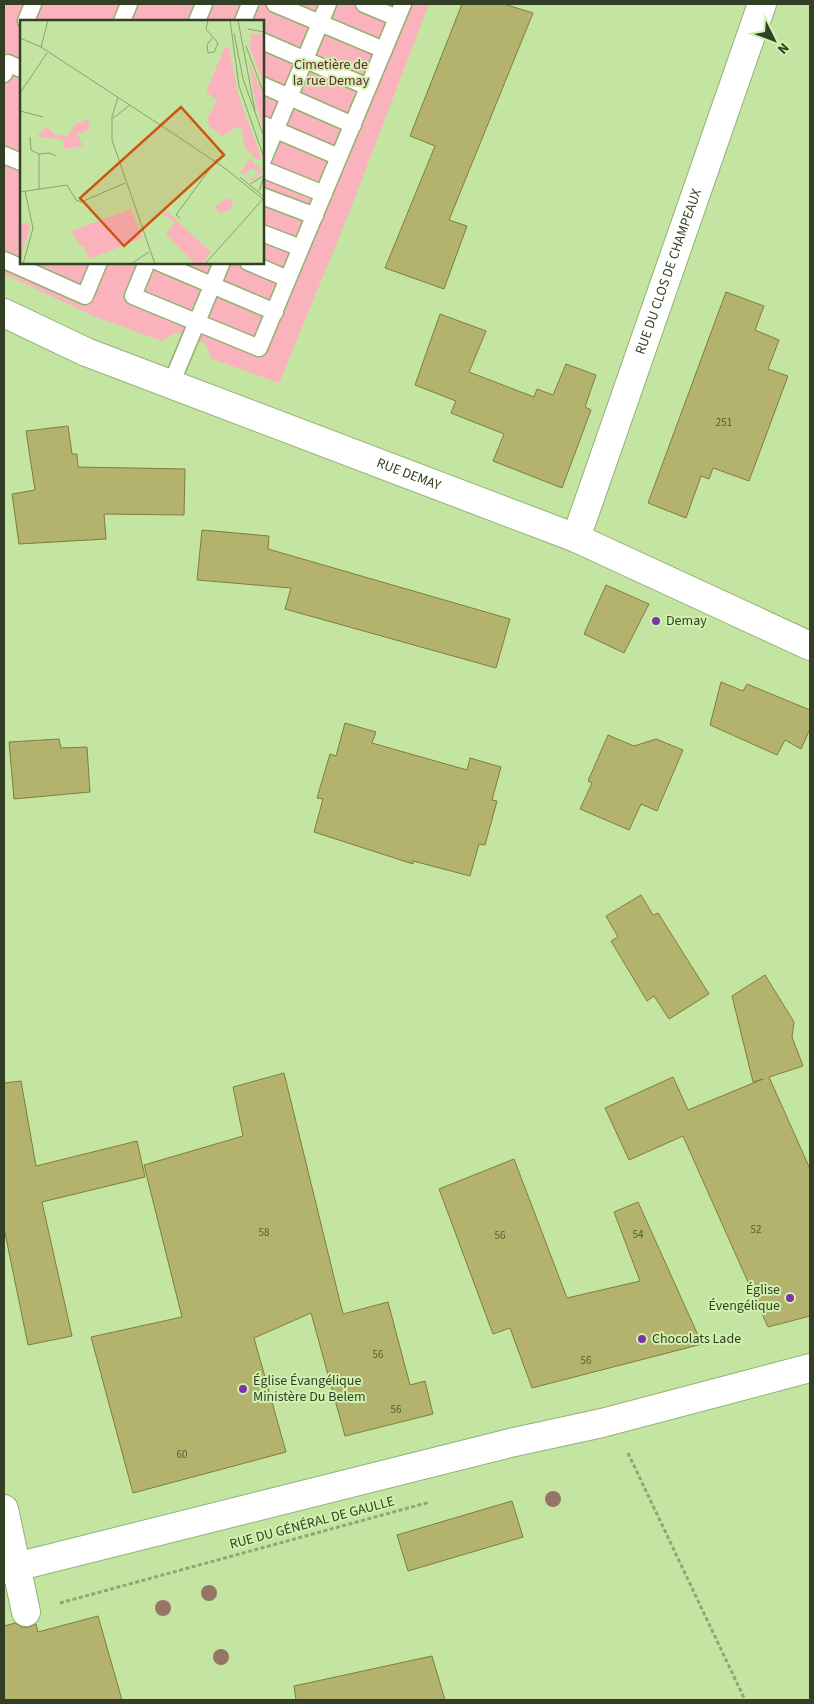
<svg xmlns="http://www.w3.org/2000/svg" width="814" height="1704" viewBox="0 0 814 1704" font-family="'Source Sans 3',sans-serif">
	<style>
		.green { fill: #fab2bd; fill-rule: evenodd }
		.building { fill: #b3b36d; stroke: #7f7e39 }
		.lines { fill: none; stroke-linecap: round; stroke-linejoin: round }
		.service-casing { stroke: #94b172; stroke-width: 19 }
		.minor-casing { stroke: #94b172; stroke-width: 30 }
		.secondary-casing { stroke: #94b172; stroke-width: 30 }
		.path { stroke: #8fa774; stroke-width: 3; stroke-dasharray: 4 2.5; stroke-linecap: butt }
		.service { stroke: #fff; stroke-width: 16 }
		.minor { stroke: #fff; stroke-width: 28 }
		.secondary { stroke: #fff; stroke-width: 28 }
		.tree { fill: #967565 }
		.poi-dot { fill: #7b35a9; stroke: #d1f1af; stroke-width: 2 }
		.labels { text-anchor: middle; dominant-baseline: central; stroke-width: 4; stroke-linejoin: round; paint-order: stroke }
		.number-label { font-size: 11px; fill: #535c37 }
		.park-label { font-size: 14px; fill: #711b33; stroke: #d1f1af }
		.street-label { font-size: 14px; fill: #333f25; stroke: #d1f1af }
		.poi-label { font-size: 14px; fill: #333f25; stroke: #d1f1af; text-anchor: start }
		.inset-road { fill: none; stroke: #8aa270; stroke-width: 1 }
		.view { fill: #cd5510; fill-opacity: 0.15; stroke: #cd5510; stroke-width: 2.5 }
		.inset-edge { fill: none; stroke: #333f25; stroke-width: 2.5 }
	</style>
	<rect width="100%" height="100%" fill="#c4e4a2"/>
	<!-- green -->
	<path class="green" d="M7,4H429L347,218L279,383L212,359L205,343L176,332L162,341L96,317L4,274V11ZM21,21H262V262H21Z"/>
	<!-- building -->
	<path class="building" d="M462,4H504L533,13L449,220L467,226L444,289L385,268L435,146L410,136Z
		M726,292L764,306L755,330L779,340L768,369L788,376L749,481L713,468L709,479L701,476L686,518L648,503Z
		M440,314L486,331L469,372L534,397L537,389L553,395L566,364L596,375L585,407L591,410L562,488L493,461L504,434L451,413L456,401L415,385Z
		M68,426L72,454H77L78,467L185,469L184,515L104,514L106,539L19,544L12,494L35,490L26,431Z
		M202,530L269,536L268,549L510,619L496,668L285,609L291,588L197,580Z
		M606,585L649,604L624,653L584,634Z
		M721,682L743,691L747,684L810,710V729L801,749L785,740L777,755L710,725Z
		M345,723L376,732L372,743L467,770L470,758L501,767L492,800L497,801L485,845L479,844L470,876L413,861V864L314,832L323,799L317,798L330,754L336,756Z
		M608,735L634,746L656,739L683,750L657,811L641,804L629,830L580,809L592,783L588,781Z
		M59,739L61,748L87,747L90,792L14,799L9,742Z
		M641,895L653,915L658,913L709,994L669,1019L654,996L647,1001L611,941L618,937L606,916Z
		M765,975L794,1022L792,1037L803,1066L769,1077L810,1169V1316L768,1327L683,1136L629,1160L605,1108L673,1077L688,1110L763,1079L753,1082L732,996Z
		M284,1073L343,1314L388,1302L410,1385L425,1381L433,1414L345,1436L311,1313L254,1338L286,1452L133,1493L91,1337L182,1317L144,1165L243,1136L233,1087Z
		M21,1081L36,1166L137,1141L145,1177L42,1202L72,1336L28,1345L4,1228V1083Z
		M514,1159L567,1298L640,1281L614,1212L638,1202L702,1344L532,1388L510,1328L493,1334L439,1189Z
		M512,1501L523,1537L408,1571L397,1535Z
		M98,1616L122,1700H4V1626L15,1623L22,1627H29L36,1624L38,1632Z
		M432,1656L445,1700H296L294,1686Z"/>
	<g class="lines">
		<!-- service casing -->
		<g class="service-casing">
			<path id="service" d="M275,4L384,50
				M364,4L397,18
				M26,21L33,4
				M122,21L129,4
				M197,21L204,4
				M243,21L250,4
				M262,41L368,87
				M4,74L8,63L21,69
				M262,85L353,125
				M262,124L339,157
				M4,155L21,162
				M262,162L328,4
				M262,169L324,194
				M262,196L315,216
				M262,233L301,248
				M4,260L85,296L99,262
				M147,262L133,296L259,348L403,4
				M158,262L275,312
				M248,262L288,279
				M171,384L222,262"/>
		</g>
		<!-- minor casing -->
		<g class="minor-casing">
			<g id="minor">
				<path id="s1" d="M4,313L86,352L576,538L810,646"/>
				<path id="s2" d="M576,538L762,4"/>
				<path d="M4,1509L26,1612"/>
			</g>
		</g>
		<!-- secondary casing -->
		<g class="secondary-casing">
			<path id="secondary" d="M4,1570L510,1443L602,1423L810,1368"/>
		</g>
		<!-- path -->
		<path class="path" d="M628,1453L745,1700
			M60,1603L430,1502"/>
		<!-- service -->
		<use href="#service" class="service"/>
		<!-- minor -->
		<use href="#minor" class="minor"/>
		<!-- secondary -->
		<use href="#secondary" class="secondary"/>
	</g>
	<!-- trees -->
	<g class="tree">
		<circle cx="553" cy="1499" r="8"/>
		<circle cx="209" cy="1593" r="8"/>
		<circle cx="163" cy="1608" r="8"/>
		<circle cx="221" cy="1657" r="8"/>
	</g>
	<!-- markers -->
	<g class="poi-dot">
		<circle cx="656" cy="621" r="5"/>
		<circle cx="790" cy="1298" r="5"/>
		<circle cx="642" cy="1339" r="5"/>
		<circle cx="243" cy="1389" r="5"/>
	</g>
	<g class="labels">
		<!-- number labels -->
		<g class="number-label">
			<text x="724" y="422">251</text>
			<text x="756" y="1229">52</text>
			<text x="264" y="1232">58</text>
			<text x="638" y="1234">54</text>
			<text x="500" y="1235">56</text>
			<text x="378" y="1354">56</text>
			<text x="586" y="1360">56</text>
			<text x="396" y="1409">56</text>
			<text x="182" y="1454">60</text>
		</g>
		<!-- park labels -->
		<g class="park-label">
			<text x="331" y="65">Cimetière de<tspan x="331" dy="16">la rue Demay</tspan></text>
		</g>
		<!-- street labels -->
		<g class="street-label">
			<text stroke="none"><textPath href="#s2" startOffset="282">RUE DU CLOS DE CHAMPEAUX</textPath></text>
			<text stroke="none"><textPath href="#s1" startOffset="436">RUE DEMAY</textPath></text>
			<text transform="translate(312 1523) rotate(-15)">RUE DU GÉNÉRAL DE GAULLE</text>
		</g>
		<!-- poi labels -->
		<g class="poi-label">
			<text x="666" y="621">Demay</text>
			<text x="780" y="1290" text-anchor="end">Église<tspan x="780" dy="16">Évengélique</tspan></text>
			<text x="652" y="1339">Chocolats Lade</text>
			<text x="253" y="1381">Église Évangélique<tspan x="253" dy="16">Ministère Du Belem</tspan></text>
		</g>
	</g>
	<!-- overview -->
	<g transform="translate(20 20)">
		<rect width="244" height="244" fill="#c4e4a2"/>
		<path d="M231,14H244V65L230,28ZM205,27L209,28L219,78L240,134L241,139L237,140L225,127L221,108L216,107L203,116L189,106L188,98L197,80L186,72ZM228,39L244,77V110L236,85ZM68,99L70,109L57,114L63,126L44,129L43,120L17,116L27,107L36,115L47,116L56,104ZM230,139L243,151L234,160L226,158H234L238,153L236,150L231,148L224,155L220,152ZM206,178L213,181L210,190L200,193L195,187ZM111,189L122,218L69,239L64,226L61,227L51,211ZM146,191L191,232L182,244H175L146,214L155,202L143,195ZM9,203L10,207L0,239V204Z" fill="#fab2bd"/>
		<path class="inset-road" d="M188,0L186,9L198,23L194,32L188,33L187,25L192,18M210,0L219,66L244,138M218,0L235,91M228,9L244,12M214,13L223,59L244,117M0,18L21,27L154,114L206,149L244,180M226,26L244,74M21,27L28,0M0,73L27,33M98,77L92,97V120L135,244M0,91L23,97M93,98L110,85M10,117L11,130L19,134M220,157L243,176M230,164L243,156M19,169V134L30,133L36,136M239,171L244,156M0,172L47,165L56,180L61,182L105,163M160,198L156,195L197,139M3,244L13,208L5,171M111,244L129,232M185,244L243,179"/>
		<path class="view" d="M161,87L204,135L104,226L60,178Z"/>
		<rect width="244" height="244" class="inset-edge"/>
	</g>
	<!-- border -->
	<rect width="814" height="1704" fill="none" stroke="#333f25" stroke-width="10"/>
	<!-- north arrow -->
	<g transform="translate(774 40) rotate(132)" stroke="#d1f1af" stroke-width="4" paint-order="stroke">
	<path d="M0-4L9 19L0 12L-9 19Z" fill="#333f25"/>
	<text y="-8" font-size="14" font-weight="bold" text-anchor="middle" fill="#333f25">N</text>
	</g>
</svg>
